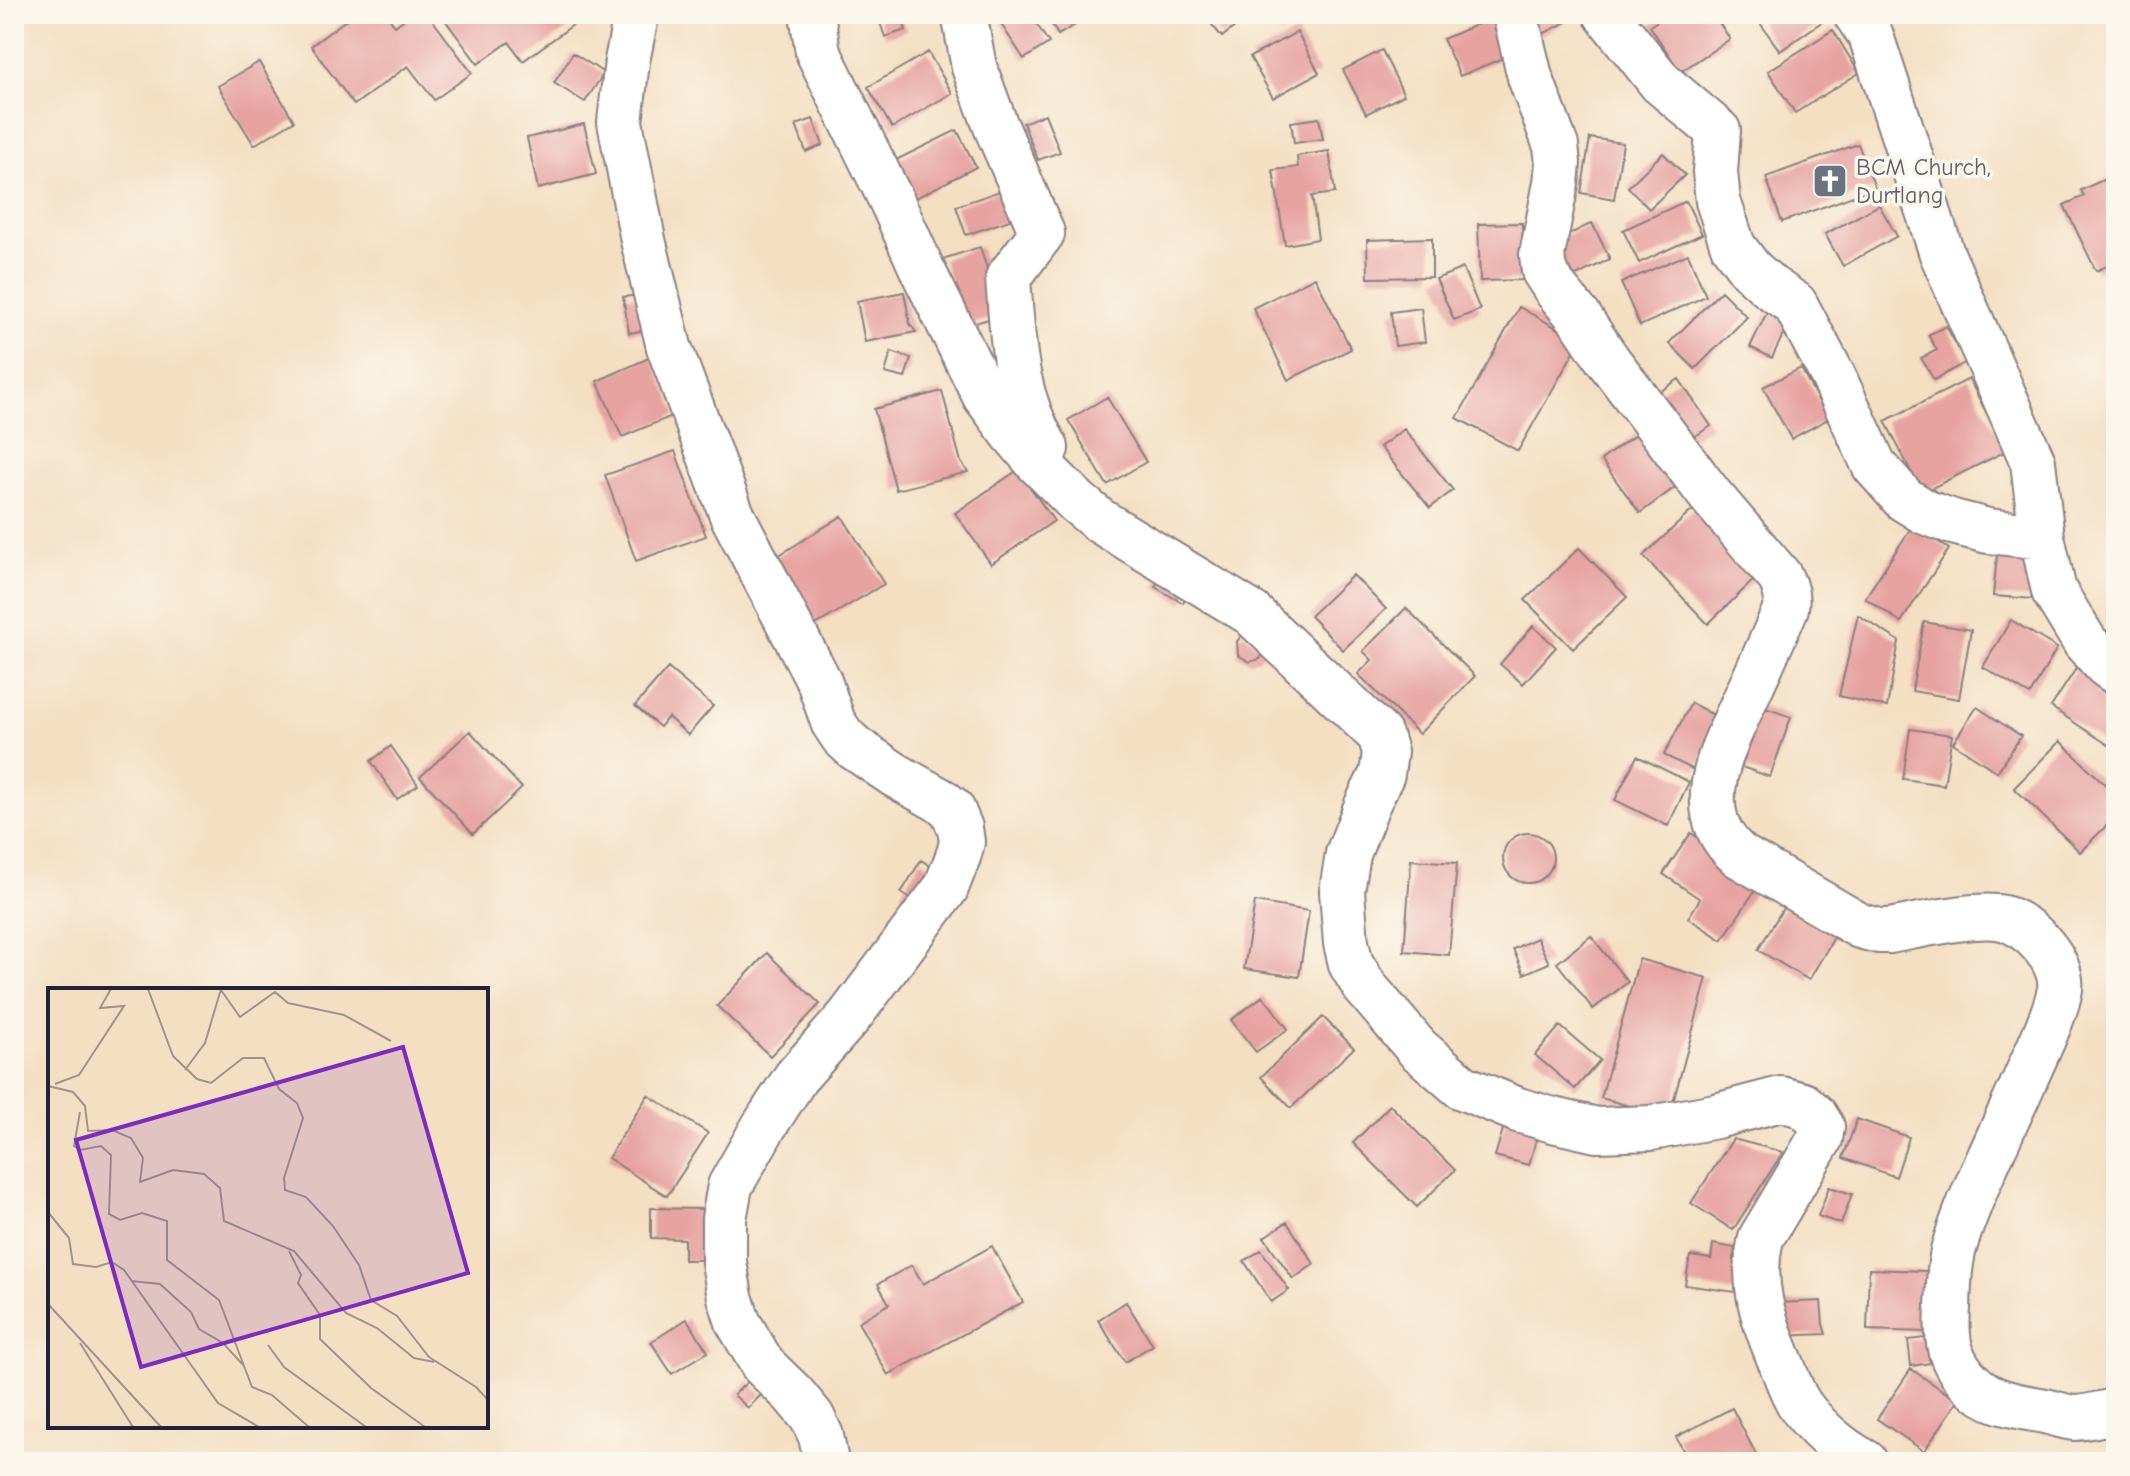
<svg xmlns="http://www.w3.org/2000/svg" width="2130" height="1476" viewBox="0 0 2130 1476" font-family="'Comic Neue',sans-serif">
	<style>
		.building { fill: #e7a3a0 }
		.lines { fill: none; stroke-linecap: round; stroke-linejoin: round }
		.minor-casing { stroke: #8b807f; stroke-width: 48 }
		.minor { stroke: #fff; stroke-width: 44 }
		.labels { text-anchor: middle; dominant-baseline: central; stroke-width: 7; stroke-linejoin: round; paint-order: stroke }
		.worship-label { font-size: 24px; fill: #5b616d; stroke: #fbf7ec; text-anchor: start }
		.inset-road { fill: none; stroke: #a0938d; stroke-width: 2 }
		.view { fill: #7b2cbf; fill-opacity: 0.15; stroke: #7b2cbf; stroke-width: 4 }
		.inset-edge { fill: none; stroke: #22223b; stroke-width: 4 }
	</style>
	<rect width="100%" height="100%" fill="#fbf7ec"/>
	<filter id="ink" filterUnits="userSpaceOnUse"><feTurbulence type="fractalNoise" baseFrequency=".0125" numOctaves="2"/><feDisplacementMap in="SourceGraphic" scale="16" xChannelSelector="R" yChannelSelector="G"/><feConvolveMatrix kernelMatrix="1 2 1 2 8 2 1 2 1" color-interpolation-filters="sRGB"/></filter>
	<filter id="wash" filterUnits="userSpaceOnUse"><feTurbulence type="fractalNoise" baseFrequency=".006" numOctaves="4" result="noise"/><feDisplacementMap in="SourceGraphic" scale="32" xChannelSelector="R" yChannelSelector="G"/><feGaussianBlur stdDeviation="1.8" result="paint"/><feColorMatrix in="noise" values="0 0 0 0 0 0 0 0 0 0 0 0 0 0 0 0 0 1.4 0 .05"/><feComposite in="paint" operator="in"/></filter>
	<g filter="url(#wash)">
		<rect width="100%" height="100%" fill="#f4dfc3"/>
		<g id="blocks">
			<!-- building -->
			<path class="building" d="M354,14H386L395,26L411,14H428L472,73L434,100L408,66L354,105L311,46Z
				M445,14H588L523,61L509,42L478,64L442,16Z
				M877,14H900L906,30L885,37Z
				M1016,14H1030L1049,43L1024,59L1001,24Z
				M1046,14H1069L1075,25L1058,35Z
				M1203,14H1251L1222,37Z
				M1528,14H1582L1539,36Z
				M1668,14H1713L1730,39L1680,72L1650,26Z
				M1773,14H1833L1780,51L1760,23Z
				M1494,17L1510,55L1460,76L1443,39Z
				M1833,30L1859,73L1795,113L1768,71Z
				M1297,32L1319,73L1273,98L1250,57Z
				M1382,50L1404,95L1366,114L1343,70Z
				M928,52L952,93L892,128L868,87Z
				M573,53L604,73L585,102L554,83Z
				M259,62L294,121L254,145L218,86Z
				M1045,114L1060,152L1038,160L1023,123Z
				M1319,118L1323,139L1294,143L1291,122Z
				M813,119L823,145L806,152L796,125Z
				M584,124L596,174L538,189L527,138Z
				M957,130L976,167L916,198L896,160Z
				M1590,138L1623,143L1614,199L1581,193Z
				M1858,144L1875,188L1782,222L1766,177Z
				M1329,151L1335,193L1312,196L1318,239L1285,245L1273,170L1298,167L1297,156Z
				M1663,153L1685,175L1649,209L1628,187Z
				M2116,174V262L2096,271L2064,205L2084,196L2081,190Z
				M1000,191L1010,220L966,235L956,206Z
				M1686,201L1702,234L1639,263L1623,230Z
				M1879,205L1897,236L1843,266L1825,234Z
				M1522,223L1524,280L1480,281L1478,224Z
				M1592,223L1610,259L1570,279L1552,243Z
				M1432,238V277L1368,278L1367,240Z
				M980,247L1002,315L965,326L943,259Z
				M1688,254L1706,296L1640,326L1621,283Z
				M1463,268L1480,310L1454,320L1436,279Z
				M1315,277L1351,349L1288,380L1253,308Z
				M1721,291L1747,317L1695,369L1669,343Z
				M904,292L910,324L916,332L865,342L857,301Z
				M641,295L647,330L629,333L623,297Z
				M1519,307L1580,341L1518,451L1457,418Z
				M1421,308L1425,342L1395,346L1391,312Z
				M1767,312L1789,322L1772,358L1750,347Z
				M1946,326L1966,362L1934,380L1921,358L1937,350L1928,335Z
				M891,352L911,358L905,378L885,373Z
				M651,357L677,414L622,437L597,381Z
				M1801,368L1828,419L1791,439L1763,387Z
				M1679,379L1711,426L1689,440L1658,393Z
				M1969,379L2006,451L1922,493L1885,421Z
				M942,391L961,462L968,472L896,490L874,409Z
				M1107,397L1146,462L1107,485L1068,420Z
				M1404,429L1453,490L1430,508L1380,447Z
				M1643,429L1682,482L1640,513L1601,460Z
				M675,451L706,536L636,561L605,475Z
				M1018,470L1054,521L991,564L955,513Z
				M1698,505L1762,572L1708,624L1643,556Z
				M842,516L884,584L814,626L773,559Z
				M1913,525L1949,549L1901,622L1865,598Z
				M1998,546L2039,549L2034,599L1993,596Z
				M1579,548L1627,597L1573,649L1525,600Z
				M1162,573L1191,590L1183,603L1155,587Z
				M1353,575L1386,609L1343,650L1310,616Z
				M1406,608L1475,676L1419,734L1358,674L1372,660L1363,651Z
				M1858,615L1899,641L1887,707L1839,696Z
				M2011,620L2057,648L2030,695L1983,667Z
				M1924,622L1971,630L1959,699L1912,691Z
				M1533,626L1556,647L1523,684L1500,664Z
				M1243,634L1265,651L1260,659L1250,662L1238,655L1237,641Z
				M2083,658L2116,680V750L2051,707Z
				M668,668L713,706L688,735L668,717L660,727L635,706Z
				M1691,703L1723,720L1696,771L1664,755Z
				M1754,704L1791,717L1770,777L1733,764Z
				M1977,707L2021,736L1997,772L1953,743Z
				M1910,729L1952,735L1944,785L1903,779Z
				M470,731L522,788L473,834L420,777Z
				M2060,741L2116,795V816L2080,852L2014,788Z
				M391,746L418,785L397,799L371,761Z
				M1637,756L1689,782L1668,826L1615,800Z
				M1691,833L1762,880L1722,940L1688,918L1700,899L1663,874Z
				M1503 858a25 25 0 1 1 50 0a25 25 0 1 1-50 0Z
				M921,860L940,872L920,904L901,893Z
				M1411,860L1457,863L1449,955L1404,951Z
				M1788,900L1839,929L1809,980L1758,950Z
				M1255,902L1309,911L1299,977L1244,969Z
				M1591,936L1628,982L1593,1009L1557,963Z
				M1537,938L1549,963L1524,974L1513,949Z
				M767,953L820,1004L770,1056L717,1006Z
				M1639,959L1707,978L1669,1117L1601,1098Z
				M1263,996L1288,1029L1256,1052L1231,1020Z
				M1323,1017L1354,1048L1291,1108L1261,1077Z
				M1560,1026L1600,1060L1575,1089L1535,1055Z
				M648,1095L708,1133L667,1196L608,1158Z
				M1390,1105L1455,1170L1417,1207L1353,1143Z
				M1507,1116L1540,1126L1529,1165L1495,1156Z
				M1857,1119L1909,1137L1896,1177L1843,1158Z
				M1733,1139L1783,1152L1733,1230L1691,1203Z
				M1829,1187L1852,1194L1841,1224L1818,1216Z
				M651,1208L704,1209V1260H684V1239L651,1238Z
				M1287,1222L1314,1264L1293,1279L1264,1237Z
				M1713,1244L1735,1248L1733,1260L1744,1269L1735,1292L1685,1285L1690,1256L1711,1259Z
				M992,1246L1023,1302L888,1375L858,1322L889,1304L878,1284L912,1265L923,1284Z
				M1261,1250L1289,1290L1271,1302L1244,1261Z
				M1869,1269L1927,1271L1926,1332L1867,1330Z
				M1821,1301L1823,1324L1826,1334L1779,1336L1777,1303Z
				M1126,1302L1153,1345L1125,1362L1098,1320Z
				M687,1319L708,1352L672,1374L651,1342Z
				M1933,1337L1937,1362L1911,1366L1908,1340Z
				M1911,1369L1958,1401L1924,1451L1877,1419Z
				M748,1381L762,1394L748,1408L734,1395Z
				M1732,1408L1760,1462H1689L1676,1437Z"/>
		</g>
	</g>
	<g filter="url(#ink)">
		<use href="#blocks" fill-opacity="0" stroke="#8b807f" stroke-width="2"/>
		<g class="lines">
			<!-- minor casing -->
			<g class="minor-casing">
				<path id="minor" d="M633,14L635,21L627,61L620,122L643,240L669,347L732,515L819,681L833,722L843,737L855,748L895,775L943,802L952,809L960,828L962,842L959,854L946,888L849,1017L796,1077L763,1128L730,1186L724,1219V1262L730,1297L738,1322L763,1365L793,1394L812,1417L821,1436L826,1462
					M812,14L818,52L893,204L922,269L985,396L1011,431L1038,463L1077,502L1100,521L1251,613L1380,735L1385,752L1382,774L1367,805L1348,854L1342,891L1346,943L1351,964L1365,987L1418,1049L1462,1087L1518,1110L1553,1120L1597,1130L1651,1128L1716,1116L1781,1099L1803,1105L1815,1116L1822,1127L1820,1139L1761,1238C1750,1284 1764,1323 1782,1365C1787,1378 1792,1393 1800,1405C1816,1428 1840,1449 1865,1462
					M964,14L974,67L995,124L1042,233L1008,278C1013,340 1013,392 1046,448
					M1515,14L1530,77L1556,146L1558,163L1556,183L1542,255L1544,271L1557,291L1579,317L1607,359L1710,495L1780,577C1785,588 1788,596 1786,608C1774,636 1761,665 1748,693C1725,744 1686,811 1740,856L1860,926L1879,931H1889C1918,926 1976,912 2003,918C2029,924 2064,961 2060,989C2056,1012 2040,1046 2030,1068C2006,1125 1975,1182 1956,1241C1949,1262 1949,1285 1948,1307C1946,1339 1948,1361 1972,1384C1992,1404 2019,1406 2045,1411C2054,1413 2065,1417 2074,1418C2087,1418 2103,1413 2116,1411
					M1606,14L1661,83L1718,131L1715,172L1718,201L1733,246L1750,269L1770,287L1795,304L1833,376L1874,465L1904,499L1925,512L1953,522L1988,531L2042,537
					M1856,14L1871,36L1942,254L2033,462L2042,537L2054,591L2085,642L2106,665L2116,672"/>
			</g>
			<!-- minor -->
			<use href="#minor" class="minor"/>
		</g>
	</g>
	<!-- icons -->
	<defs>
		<g id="church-square" transform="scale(1.8)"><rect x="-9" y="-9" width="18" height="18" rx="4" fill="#6b7280" stroke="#fbf7ec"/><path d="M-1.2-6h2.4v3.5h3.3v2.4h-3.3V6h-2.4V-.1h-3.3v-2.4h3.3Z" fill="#fff"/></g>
	</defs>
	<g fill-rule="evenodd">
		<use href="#church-square" x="1830" y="181"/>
	</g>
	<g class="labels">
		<!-- worship labels -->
		<g class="worship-label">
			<text x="1856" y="167">BCM Church,<tspan x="1856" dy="28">Durtlang</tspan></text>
		</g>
	</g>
	<!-- overview -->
	<g transform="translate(48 988)">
		<rect width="440" height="440" fill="#f4dfc3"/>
		<path class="inset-road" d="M100,1L125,68L149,91L163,95L195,70H216L231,101L249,115L255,130L236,190L237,202L258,209L285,238L311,277L323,312L349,328L381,369L428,399L440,412M173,2L192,29L227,4L240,15L296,27L343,53M137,82L157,55L173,1M7,96L31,87L76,18L52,20L63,1M0,98L25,104L37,118L40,143L64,142L83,150L95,170L92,194L125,182L156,186L172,200L176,233L246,263L298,325L329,340L366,370L386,374M32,124L26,158L32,162L53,158L63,167L61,226L72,232L94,225L119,233V272L171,312L204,399L224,407L261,439M0,224L21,250L25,276L48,279L64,274L76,282L170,415L211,439M241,263L253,287L250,295L272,327V351L323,400L377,439M83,293L112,296L143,324L151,341L175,355L196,378M0,316L113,439M32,355L85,439M220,357L236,379L318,439"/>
		<path class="view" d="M355,59L420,285L93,379L28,152Z"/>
		<rect width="440" height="440" class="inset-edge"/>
	</g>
	<!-- margin -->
	<rect width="2130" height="1476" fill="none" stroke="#fbf7ec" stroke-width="48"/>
</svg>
